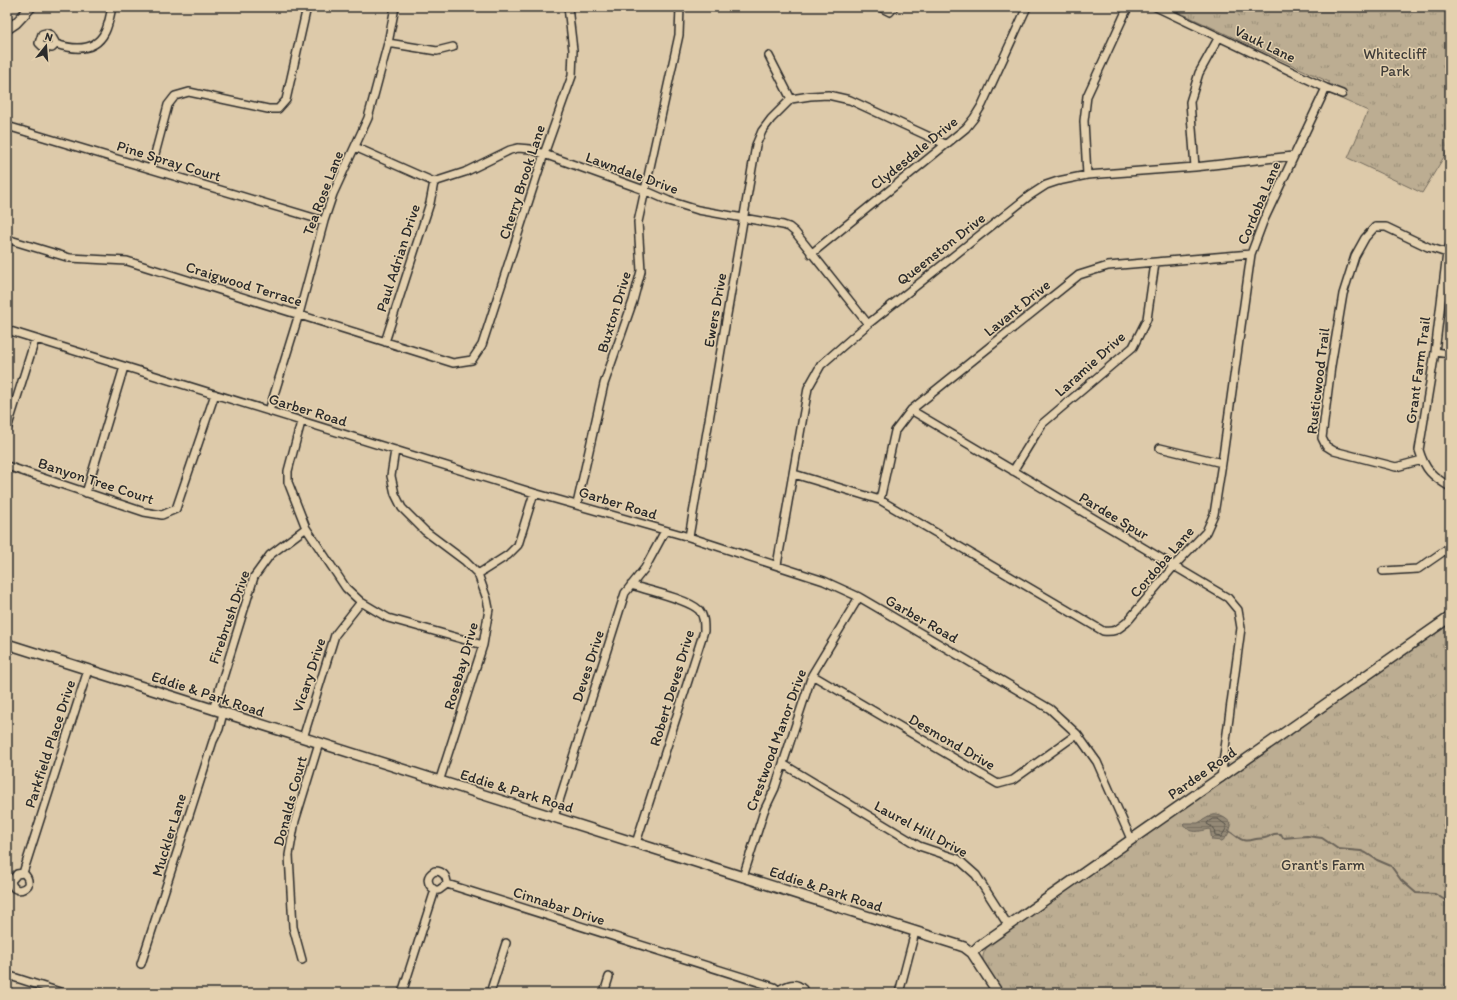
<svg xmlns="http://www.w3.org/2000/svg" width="1457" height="1000" viewBox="0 0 1457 1000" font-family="Itim,sans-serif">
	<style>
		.grass { fill: url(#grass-tufts); stroke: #746c5e }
		.water { fill: url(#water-rules); stroke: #6a6358 }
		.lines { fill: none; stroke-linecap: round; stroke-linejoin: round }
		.shore { stroke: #555149; stroke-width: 1 }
		.stream { stroke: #6a6358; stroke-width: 2 }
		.minor-casing { stroke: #2b2b2b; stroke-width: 10 }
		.tertiary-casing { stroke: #2b2b2b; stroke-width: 12 }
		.minor { stroke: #e4d1af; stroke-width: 7 }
		.tertiary { stroke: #e4d1af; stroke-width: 9 }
		.labels { text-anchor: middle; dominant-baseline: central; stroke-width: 3; stroke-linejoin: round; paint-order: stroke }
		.street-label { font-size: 15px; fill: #2b2b2b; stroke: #e4d1af }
		.park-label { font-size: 15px; fill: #413e3a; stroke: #e4d1af }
	</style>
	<defs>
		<pattern id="grass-tufts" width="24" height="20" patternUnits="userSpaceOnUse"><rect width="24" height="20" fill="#bcad92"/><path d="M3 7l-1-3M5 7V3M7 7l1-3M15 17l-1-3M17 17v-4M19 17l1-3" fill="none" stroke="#998d77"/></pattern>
		<pattern id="water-rules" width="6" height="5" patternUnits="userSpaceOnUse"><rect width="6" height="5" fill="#948976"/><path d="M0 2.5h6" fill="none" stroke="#797061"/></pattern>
	</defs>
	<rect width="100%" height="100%" fill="#ddcaaa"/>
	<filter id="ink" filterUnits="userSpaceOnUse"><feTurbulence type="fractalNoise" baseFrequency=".025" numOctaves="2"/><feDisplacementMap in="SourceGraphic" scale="8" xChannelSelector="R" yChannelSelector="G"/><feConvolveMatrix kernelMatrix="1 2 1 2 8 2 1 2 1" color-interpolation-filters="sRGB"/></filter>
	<g filter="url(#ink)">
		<!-- grass -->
		<path class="grass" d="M1168,7H1450V147L1422,193L1348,158L1368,111L1330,94L1329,82Z
			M1450,621V993H1002C997,985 981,965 983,956C984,950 988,946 992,942Z"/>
		<!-- water -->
		<path class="water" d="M1212,815C1219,814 1227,818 1231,824C1231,830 1227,838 1222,841L1212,840L1210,829C1199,831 1191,835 1183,824L1184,823H1198Z"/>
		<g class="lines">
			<!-- shore -->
			<path class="shore" d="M1213,819H1218L1226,825V829L1221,837L1215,836L1214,828L1207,824L1208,822Z"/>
			<!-- stream -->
			<path class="stream" d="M1229,831C1242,839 1240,843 1256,839C1260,838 1265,839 1268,837C1273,834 1275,833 1281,834L1283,838L1307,836L1322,838L1338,849L1361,851L1366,853L1377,860L1391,866L1401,880L1416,893L1435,894L1450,903"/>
			<!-- minor casing -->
			<g class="minor-casing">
				<path id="minor" d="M880,7L890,12L894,7
					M1156,7L1326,88L1342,94
					M388,43L437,51L453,47
					M56,44L52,48L42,46L39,43L42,34L46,33L51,35L56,44C74,50 95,52 105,32C109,24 110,15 112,7
					M769,56L791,99
					M7,126L324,221
					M355,147L434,182L465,172L510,150L518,148L530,149L644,190L669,201L698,210L783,225L789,227L795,232L868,324
					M1195,167L1190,102L1199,73L1219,37
					M151,169L168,105L175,96L189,92L268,109H278L286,100L307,7
					M1087,175L1084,121L1087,96L1128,7
					M7,239L70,258L127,261L453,363L472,360L482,345L544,154L572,76L573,50L568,7
					M1450,245L1447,253L1435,352L1419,450C1425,470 1432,476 1450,487
					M811,254L966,128L974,118L982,105L1027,7
					M7,330L534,493L689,537L824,581L859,597L1050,709L1077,734L1097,762L1131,839
					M385,342L430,203L434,182
					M1435,352L1450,354
					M911,410L1228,598L1238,610L1241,628L1221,778
					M269,411L299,314L324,221L333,194L368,118L388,43L395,7
					M301,422L288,471V482L306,528L346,588L361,602L388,618L483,645
					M7,429L35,340
					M1160,448L1222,463
					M395,450L391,476L395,494L402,508L425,531L465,561L478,574L487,599L489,609L483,645L439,782
					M1422,460L1396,467L1334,451L1326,446L1322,438L1331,366L1343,294L1355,256L1365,238L1375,227H1386L1428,247L1447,253
					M7,466L144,512L162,515L176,509L215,394
					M1013,471L1042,424L1133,347L1147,319L1155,263
					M794,474L880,500L1103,631C1116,632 1117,630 1127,622L1174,566L1206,532L1214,514L1222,463L1251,254L1263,222L1326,88
					M86,493L124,367
					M880,500L895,431L911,410L1079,275L1108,266L1251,254
					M577,504L604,384L633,301L641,271L638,222L679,35L680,7
					M689,537L756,145L762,131L771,119L791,99L810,96L828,95L850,100L945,144
					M777,565L808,388L821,365L868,324L1029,196L1046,185L1058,181L1087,175L1195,167L1293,156
					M1383,571L1418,569L1450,547
					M478,574L508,555L518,545L534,493
					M631,585C647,590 688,599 699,610C704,616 704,623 704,631L636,843
					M812,675L998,784L1013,780L1077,734
					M213,710L254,577L270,555L306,528
					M303,738L335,635L361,602
					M783,764L919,846L958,859L976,875L1008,925
					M554,817L625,593L645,568L665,531
					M23,873C27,876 29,879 28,885C22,892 13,892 11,881L17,874L23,873L88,670
					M743,877L764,811L775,788L812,675L859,597
					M435,890C427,885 425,876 435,871C443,871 447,876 447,884
					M302,960L293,927L289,855L295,821L319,743
					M141,964L213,741L219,729L223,713
					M7,975L63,993
					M779,990C787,985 795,981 803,989V993
					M402,993L435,890H439L447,884L774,987L782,993
					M490,993L506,943
					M604,993L609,977
					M899,993L915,932"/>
			</g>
			<!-- tertiary casing -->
			<g class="tertiary-casing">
				<path id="tertiary" d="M7,29L16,23L31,7
					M7,644L955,944L964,947L972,953L998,993
					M972,953L979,946L1450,617"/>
			</g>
			<!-- minor -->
			<use href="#minor" class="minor"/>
			<!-- tertiary -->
			<use href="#tertiary" class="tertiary"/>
		</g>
	</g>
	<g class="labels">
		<!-- street labels -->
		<g class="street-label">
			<text transform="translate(1265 44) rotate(26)">Vauk Lane</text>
			<text transform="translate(914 153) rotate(-39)">Clydesdale Drive</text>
			<text transform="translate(169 161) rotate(17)">Pine Spray Court</text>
			<text transform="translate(632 173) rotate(20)">Lawndale Drive</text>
			<text transform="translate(522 182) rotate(-72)">Cherry Brook Lane</text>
			<text transform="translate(323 193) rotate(-69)">Tea Rose Lane</text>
			<text transform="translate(1259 203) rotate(-67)">Cordoba Lane</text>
			<text transform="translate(941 249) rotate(-38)">Queenston Drive</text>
			<text transform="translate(398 258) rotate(-72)">Paul Adrian Drive</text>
			<text transform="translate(244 284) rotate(17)">Craigwood Terrace</text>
			<text transform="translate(1017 308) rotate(-39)">Lavant Drive</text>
			<text transform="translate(715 310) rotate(-80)">Ewers Drive</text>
			<text transform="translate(614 312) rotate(-73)">Buxton Drive</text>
			<text transform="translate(1090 364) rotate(-42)">Laramie Drive</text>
			<text transform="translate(1418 370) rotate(-82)">Grant Farm Trail</text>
			<text transform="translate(1318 381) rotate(-83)">Rusticwood Trail</text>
			<text transform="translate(308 410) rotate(17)">Garber Road</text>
			<text transform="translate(96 481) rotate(18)">Banyon Tree Court</text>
			<text transform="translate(618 503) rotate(17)">Garber Road</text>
			<text transform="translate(1114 516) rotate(31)">Pardee Spur</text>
			<text transform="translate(1162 562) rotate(-49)">Cordoba Lane</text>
			<text transform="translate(229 617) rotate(-71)">Firebrush Drive</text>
			<text transform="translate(922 619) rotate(30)">Garber Road</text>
			<text transform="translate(461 666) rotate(-74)">Rosebay Drive</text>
			<text transform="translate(588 666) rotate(-72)">Deves Drive</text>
			<text transform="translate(309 675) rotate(-72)">Vicary Drive</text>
			<text transform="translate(672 688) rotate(-73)">Robert Deves Drive</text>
			<text transform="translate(208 694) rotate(18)">Eddie &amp; Park Road</text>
			<text transform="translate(776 740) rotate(-70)">Crestwood Manor Drive</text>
			<text transform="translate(952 742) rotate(30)">Desmond Drive</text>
			<text transform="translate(50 744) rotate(-72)">Parkfield Place Drive</text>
			<text transform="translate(1202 773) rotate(-35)">Pardee Road</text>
			<text transform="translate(517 791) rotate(17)">Eddie &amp; Park Road</text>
			<text transform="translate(290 801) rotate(-75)">Donalds Court</text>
			<text transform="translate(921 829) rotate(28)">Laurel Hill Drive</text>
			<text transform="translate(169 835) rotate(-73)">Muckler Lane</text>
			<text transform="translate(826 889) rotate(18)">Eddie &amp; Park Road</text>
			<text transform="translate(559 906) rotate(18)">Cinnabar Drive</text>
		</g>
		<!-- park labels -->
		<g class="park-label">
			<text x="1395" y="54">Whitecliff<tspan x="1395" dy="17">Park</tspan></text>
			<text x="1323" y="865">Grant's Farm</text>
		</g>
	</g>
	<!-- margin -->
	<rect width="1457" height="1000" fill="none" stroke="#e4d1af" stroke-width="24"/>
	<rect x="12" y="12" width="1433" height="976" fill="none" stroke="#2b2b2b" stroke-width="1.5" filter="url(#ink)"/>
	<!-- north arrow -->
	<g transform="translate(46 46) rotate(17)" stroke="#e4d1af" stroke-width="3" paint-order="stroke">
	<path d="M0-3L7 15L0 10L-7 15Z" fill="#2b2b2b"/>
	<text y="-6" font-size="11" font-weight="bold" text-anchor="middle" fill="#2b2b2b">N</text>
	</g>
</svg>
